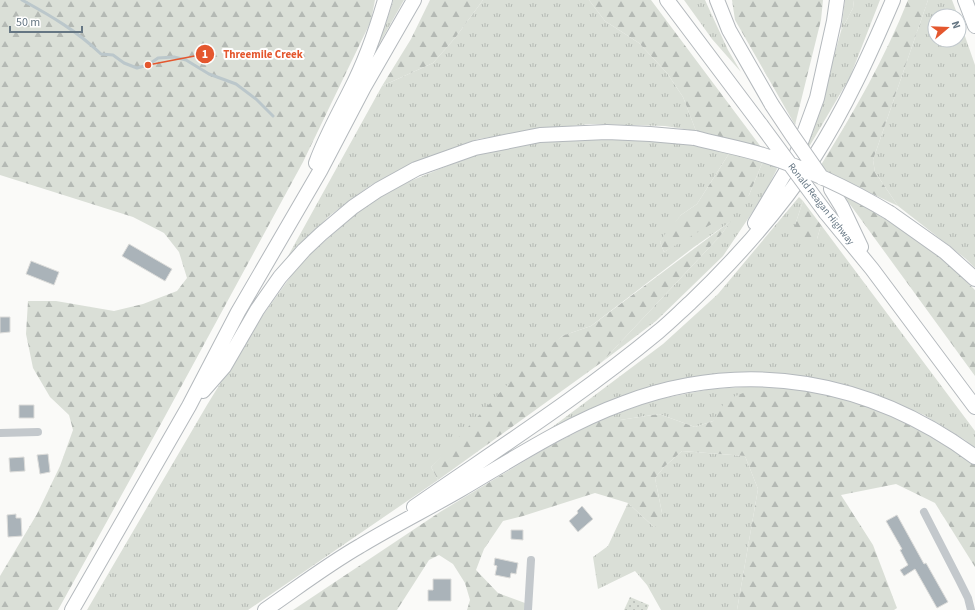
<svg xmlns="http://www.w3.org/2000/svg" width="975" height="610" viewBox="0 0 975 610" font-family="'Source Sans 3',sans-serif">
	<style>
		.grass { fill: url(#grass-tufts) }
		.forest { fill: url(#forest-firs) }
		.park { fill: url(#park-dots) }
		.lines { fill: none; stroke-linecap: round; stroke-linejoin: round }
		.stream { stroke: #bbc7cb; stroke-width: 3 }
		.building { fill: #aab3b9; stroke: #dcdcda }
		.highway-casing { stroke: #b4b9bd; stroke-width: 16 }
		.street { stroke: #c3c8cc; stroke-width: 8 }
		.highway { stroke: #fff; stroke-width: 14 }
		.highway-bridge-casing { stroke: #b4b9bd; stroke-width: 16; stroke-linecap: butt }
		.highway-bridge { stroke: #fff; stroke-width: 14 }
		.labels { text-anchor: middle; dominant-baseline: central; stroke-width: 4; stroke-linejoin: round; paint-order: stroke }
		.street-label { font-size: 10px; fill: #657683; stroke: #fff }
		.leader { fill: none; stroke: #e4572e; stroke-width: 1.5 }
		.callout-dot { fill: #e4572e; stroke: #fff; stroke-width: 1.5 }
		.mark-label { font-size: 12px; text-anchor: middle; font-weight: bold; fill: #fff }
		.callout-label { font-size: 11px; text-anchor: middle; font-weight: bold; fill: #e4572e; stroke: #fff; stroke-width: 4; stroke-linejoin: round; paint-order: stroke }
	</style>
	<defs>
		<pattern id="grass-tufts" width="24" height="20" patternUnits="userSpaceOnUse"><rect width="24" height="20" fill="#dadfd7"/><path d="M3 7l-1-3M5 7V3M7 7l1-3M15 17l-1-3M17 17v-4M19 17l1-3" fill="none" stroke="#b4b9b4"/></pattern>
		<pattern id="forest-firs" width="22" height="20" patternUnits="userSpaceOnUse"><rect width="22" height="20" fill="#dadfd7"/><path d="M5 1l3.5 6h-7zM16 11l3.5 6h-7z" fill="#b4b9b4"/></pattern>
		<pattern id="park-dots" width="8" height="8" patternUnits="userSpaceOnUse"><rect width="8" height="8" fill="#dadfd7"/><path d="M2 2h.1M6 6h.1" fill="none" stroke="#b4b9b4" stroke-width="1.8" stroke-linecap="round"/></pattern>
	</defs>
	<rect width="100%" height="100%" fill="#fafaf8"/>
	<!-- grass -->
	<path class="grass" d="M393,0H404L377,48L392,5Z
		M483,0H589L605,21L639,43L667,73L683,97L696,131L665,126L590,124L544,129L478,139L420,161L371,185L329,216L282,267L382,86L433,63L455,38Z
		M684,0H705L728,50L741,72L712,39Z
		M854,0H880L850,77L809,147L807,142L818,114L841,31L853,8Z
		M928,0H952L958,16H935V40H959V19L975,65V268L966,259L898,206L875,172L873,160Z
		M624,137L690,143L730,152L697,204L681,215L660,242L664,252L749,195L763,161L775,164L777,169L764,195L723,256L656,321L602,362L721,235L730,222L694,247L591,326L562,336L431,467L438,480L248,610H87L207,405L258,322L301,262L366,205L398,186L474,155L563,138Z
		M799,197L803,201L795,225L817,239L821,225L975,431V448L965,440L924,415L862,390L801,376L730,373L671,381L606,403L543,434L663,344L718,294Z
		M760,386L713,421L695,427L659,414L620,420H600L654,400L711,389Z
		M682,451L745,456L758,489L737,610H661L647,585L635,571L598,589L593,557L608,546L628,503L654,527L662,513L655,478L664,467Z"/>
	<!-- forest -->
	<path class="forest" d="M0,0H375L371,21L303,162L163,420L58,610H0V576L37,514L60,466L73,430L69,415L50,397L33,368L26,334L28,301H56L114,311L143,304L177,291L187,278L179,252L164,233L133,217L0,175Z
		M430,0H483L455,38L433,63L382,86L411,39Z
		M589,0H651L761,147L696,131L683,97L667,73L639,43L605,21Z
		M732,0H823L821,20L795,125L735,20Z
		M845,0H854L853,8L841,31Z
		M908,0H928L873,160L875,172L898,206L826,172L821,165C854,112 885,58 908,0Z
		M730,152L763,161L749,195L732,212L664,252L660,242L667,231L681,215L697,204Z
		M841,192L932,248L975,290V376Z
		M803,201L821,225L817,239L804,243L793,240L795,225Z
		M731,221L721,235L602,362L438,480L431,467L520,371L562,336L591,326Z
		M760,386C816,390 871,400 920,428C938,438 954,451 971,462L975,465V567L935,503L896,484L841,495L873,545L897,608L894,610H737L758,489L745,456L682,451L664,467L655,478L662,513V525L654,527L628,503L595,493L523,516L503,521L484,549L476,570L498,593L525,603V610H467L470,600L465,583L453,564L439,555L429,560L397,610H293L440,512L546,448L600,420H620L659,414L695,427L713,421L726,400Z"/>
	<!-- park -->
	<path class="park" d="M630,597L649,605L647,610H624Z"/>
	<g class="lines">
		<!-- stream -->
		<path class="stream" d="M22,0C51,16 77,31 101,54L113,55L124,63L137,68L148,65L158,58L174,57L186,60L209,74L236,84L256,99L273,116"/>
	</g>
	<!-- building -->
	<path class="building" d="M129,244L172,269L165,281L122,256Z
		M31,261L59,272L54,285L26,274Z
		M0,317H10V332L0,333Z
		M19,405H34V418H19Z
		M48,454L50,472L40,474L37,455Z
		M24,457L25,471L10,472L9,458Z
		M582,506L593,519L578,532L569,521L578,513L577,511Z
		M16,514V518H21L22,536L8,537L7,515Z
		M897,515L924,564L926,563L948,602L937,608L915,569L904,576L900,570L908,565L900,550L902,549L886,521Z
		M511,530H523V540L511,539Z
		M495,558L518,563L516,574L511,573L510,578L495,575L497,566L494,565Z
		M433,579H451V601H428V590H433Z"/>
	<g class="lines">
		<!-- highway casing -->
		<g class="highway-casing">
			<path id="highway" d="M667,0L761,125
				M717,0L729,30L772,105
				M965,0L975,26
				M316,163C325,138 338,115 350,91C365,62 376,31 385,0
				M831,189L842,207L861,247
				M826,213L872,269L975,407
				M890,213L945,252L975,279
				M755,223L797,153L817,98L834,21L837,0
				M203,391L224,367L257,310L280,277L304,250L321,234L353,207L378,190L416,169L475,148L540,135L607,132L650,134L695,138
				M414,507C496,450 581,396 658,332C669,323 679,313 690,303C735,260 778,212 813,159C845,109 870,54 893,0
				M72,610L189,406L238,312L320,171L364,87L414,0
				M265,610C297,588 327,565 360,546C393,526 427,509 460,490C513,459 566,424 624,403C747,357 871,380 975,457"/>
		</g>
		<!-- street -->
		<path class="street" d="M0,433L38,432
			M924,512L959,580L968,598L971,610
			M528,610L531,560"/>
		<!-- highway -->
		<use href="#highway" class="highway"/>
		<!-- highway-bridge casing -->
		<g class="highway-bridge-casing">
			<path id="highway-bridge" d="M772,105L792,135L822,178
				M761,125L826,213
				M695,138C717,144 741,148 763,155C808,169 850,189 890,213"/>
		</g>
		<!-- highway-bridge -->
		<use href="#highway-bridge" class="highway-bridge"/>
	</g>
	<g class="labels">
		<!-- street labels -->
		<g class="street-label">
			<text transform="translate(821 204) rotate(52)">Ronald Reagan Highway</text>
		</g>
	</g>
	<!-- callouts -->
	<path class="leader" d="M148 65L205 54"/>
	<g class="callout-dot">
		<circle cx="148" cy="65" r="4"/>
		<circle cx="205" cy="54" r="10"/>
	</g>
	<g class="mark-label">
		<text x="205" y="58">1</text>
	</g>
	<g class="callout-label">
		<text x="263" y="58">Threemile Creek</text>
	</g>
	<!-- north arrow -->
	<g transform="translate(947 28) rotate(71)"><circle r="19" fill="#ffffff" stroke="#c1c8cd"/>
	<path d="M0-3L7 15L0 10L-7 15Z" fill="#e4572e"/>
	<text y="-6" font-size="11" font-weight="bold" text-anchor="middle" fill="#657683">N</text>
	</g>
	<!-- scale -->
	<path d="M10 26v6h72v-6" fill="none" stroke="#657683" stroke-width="2"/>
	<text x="16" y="26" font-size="12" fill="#657683" stroke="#ffffff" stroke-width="3" paint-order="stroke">50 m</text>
</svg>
